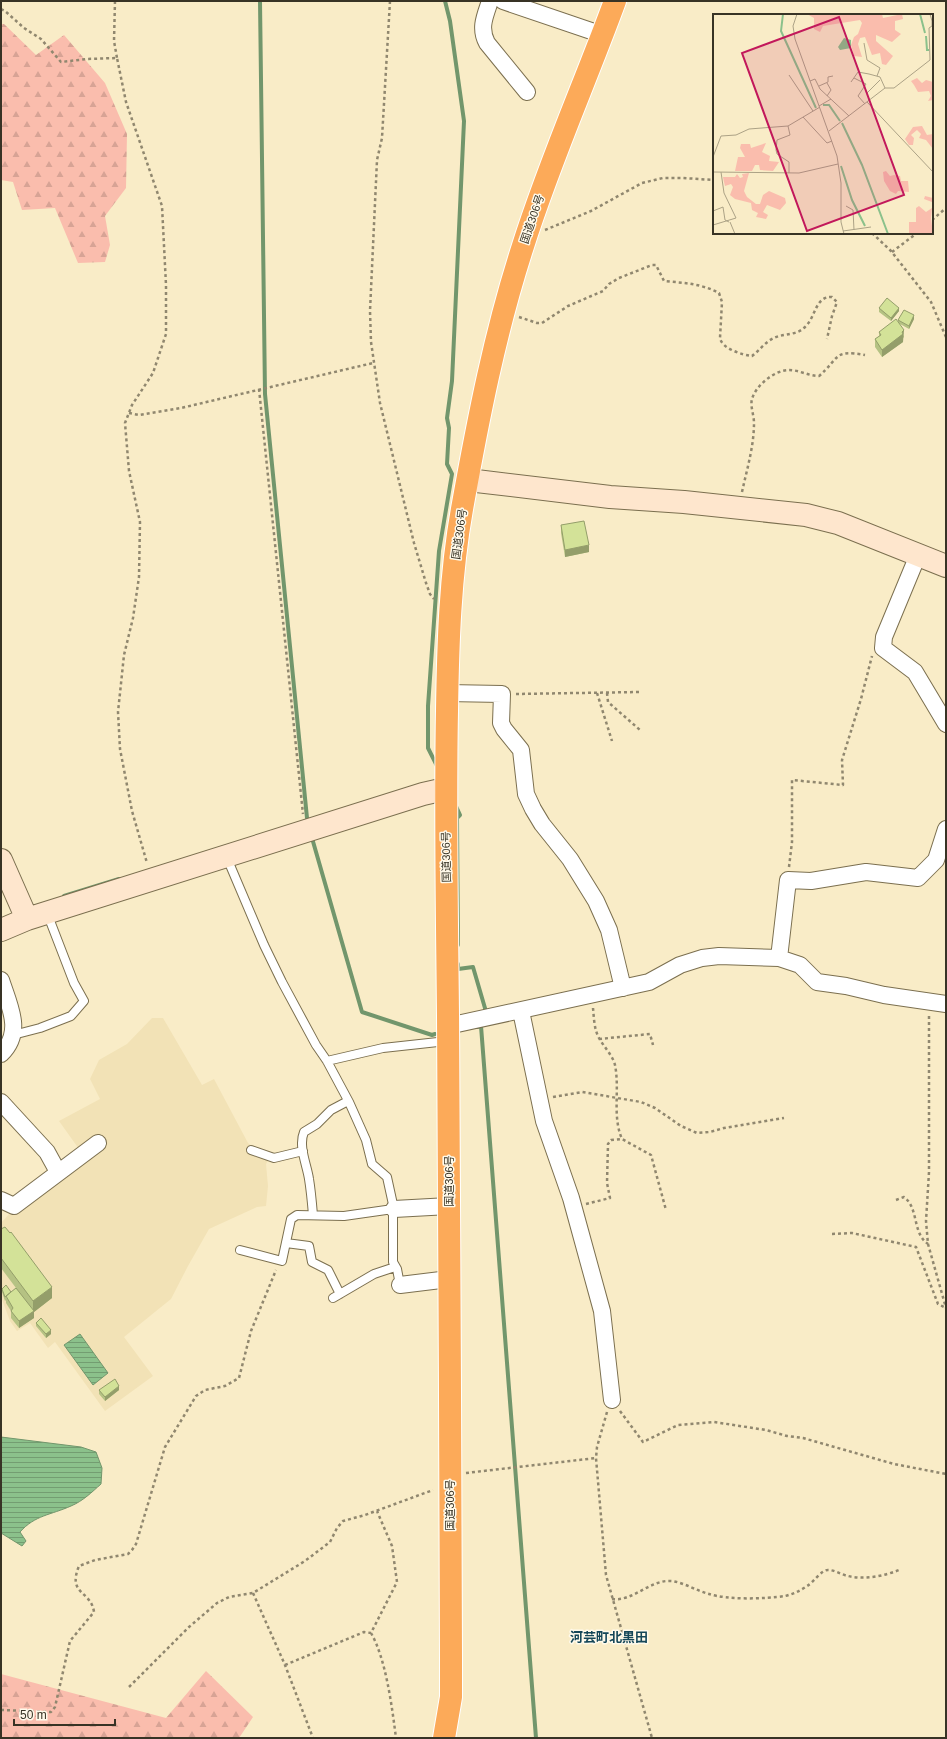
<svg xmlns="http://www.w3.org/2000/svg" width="947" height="1739" viewBox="0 0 947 1739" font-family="Arial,'Noto Sans JP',sans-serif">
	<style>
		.built { fill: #f2e2b6 }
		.forest { fill: url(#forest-firs) }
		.water { fill: url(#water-rules); stroke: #72966c }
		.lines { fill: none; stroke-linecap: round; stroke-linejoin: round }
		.stream { stroke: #72966c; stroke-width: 4 }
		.lane-casing { stroke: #7b6f4f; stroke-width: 10 }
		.street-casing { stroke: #7b6f4f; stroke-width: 18 }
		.secondary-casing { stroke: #7b6f4f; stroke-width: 24 }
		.highway-casing { stroke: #fff; stroke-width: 24 }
		.path { stroke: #90876f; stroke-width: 2.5; stroke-dasharray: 3 3; stroke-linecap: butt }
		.lane { stroke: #fff; stroke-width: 8 }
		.street { stroke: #fff; stroke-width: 16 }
		.secondary { stroke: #fee6cd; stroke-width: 22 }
		.highway { stroke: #fcaa59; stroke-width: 22 }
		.wall { fill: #b5c283 }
		.shaded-wall { fill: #949e6a }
		.building { fill: #d3e298; stroke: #949e6a }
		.labels { text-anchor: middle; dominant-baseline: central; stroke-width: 3; stroke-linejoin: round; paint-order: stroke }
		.street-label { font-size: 11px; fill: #383325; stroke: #fffaeb }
		.quarter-label { font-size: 13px; font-weight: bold; fill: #154759; stroke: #fffaeb }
		.inset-river { fill: none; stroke: #8bc18b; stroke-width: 2 }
		.inset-road { fill: none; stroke: #aca286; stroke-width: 1 }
		.view { fill: #c2185b; fill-opacity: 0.15; stroke: #c2185b; stroke-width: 2 }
		.inset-edge { fill: none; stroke: #383325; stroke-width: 2 }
	</style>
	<defs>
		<pattern id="forest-firs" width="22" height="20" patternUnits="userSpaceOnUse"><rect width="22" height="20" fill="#fabdad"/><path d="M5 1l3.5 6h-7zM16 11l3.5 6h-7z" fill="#d7a395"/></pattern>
		<pattern id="water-rules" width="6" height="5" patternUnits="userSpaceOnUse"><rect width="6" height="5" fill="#8bc18b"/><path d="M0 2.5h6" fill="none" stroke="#739d71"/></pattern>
	</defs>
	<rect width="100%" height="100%" fill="#f9ecc7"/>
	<!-- built -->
	<path class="built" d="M152,1018H163L202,1085L214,1079L248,1143L269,1159L266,1164L268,1186L266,1206L257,1207L209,1229L188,1266L171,1299L124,1337L153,1376L105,1411L55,1342L48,1348L30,1323L17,1331L10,1321L1,1297V1223L10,1213L14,1214L103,1146L79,1149L59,1121L100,1099L90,1079L99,1060L127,1044Z"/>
	<!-- forest -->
	<path class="forest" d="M1,24H4L36,55L64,35L105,83L127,134L126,188L105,216L110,245L105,262L78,263L55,208L22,210L13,182L1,180Z
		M206,1671L253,1717L239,1738H1V1674L166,1718Z"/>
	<!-- water -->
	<path class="water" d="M80,1334L108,1373L93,1385L64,1345Z
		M1,1437L81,1447L96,1452L102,1468L101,1484C92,1492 83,1501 71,1506C51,1515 35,1515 20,1532L26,1541L22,1546L1,1533Z"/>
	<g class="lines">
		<!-- stream -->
		<path class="stream" d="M260,1L265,394L307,818
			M438,768L428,748V706L439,551L452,474L447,464L449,428L447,418L452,381L464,121L450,21L445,1
			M455,804L460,815L457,818L458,945
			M312,838L362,1012L432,1035L435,1034
			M64,896L119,879
			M458,964V969L473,967L487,1015
			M477,1027L481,1026L536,1738"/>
		<!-- lane casing -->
		<g class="lane-casing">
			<path id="lane" d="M227,858L264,945L282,982L316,1045L327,1061L349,1102L366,1140L372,1164L387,1177L394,1209H393V1262L397,1269L400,1285
				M13,1035L40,1028L71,1016L84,1001L74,983L47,913
				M327,1061L383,1048L447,1041
				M251,1150L274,1158L303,1151
				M313,1215C312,1203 311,1191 309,1179C307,1165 298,1146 304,1132L317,1124L331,1110L348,1101
				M286,1243L309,1246L312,1262L328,1270L340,1294
				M240,1250L282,1261L291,1219L297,1215L344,1216L393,1209
				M333,1298L374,1274L395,1267"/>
		</g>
		<!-- street casing -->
		<g class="street-casing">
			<path id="street" d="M490,1C485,16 479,28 487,43L527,92
				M503,1L603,35
				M918,555L884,637L883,648L915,672L946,724
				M447,693L502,694L501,723L504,729L521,750L526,794L533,809L542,824L570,859L596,901L609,930L623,988
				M779,958L788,880L811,881L866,872L918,878L936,860L946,829
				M1,980C9,1005 24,1032 1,1054
				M521,1011L544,1121L571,1198L602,1311L612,1400
				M448,1026L649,982L680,965L702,958L719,956L779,958L800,965L817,982L846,986L884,995L946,1004
				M1,1102L47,1152L58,1172
				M1,1200L14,1206L98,1143
				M394,1209L449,1206
				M400,1285L449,1279"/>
		</g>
		<!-- secondary casing -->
		<g class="secondary-casing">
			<path id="secondary" d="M468,480L610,497L684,502L806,515L838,523L946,566
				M1,860L27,919
				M1,930L27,919L423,794L445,789"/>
		</g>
		<!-- highway casing -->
		<g class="highway-casing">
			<path id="highway" d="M444,1738L451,1697V1657C449,1443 451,1229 448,1015C447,914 445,812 447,711C448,644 450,576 462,509C478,420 495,332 523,246C549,163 585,83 615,1"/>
		</g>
		<!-- path -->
		<path class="path" d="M115,1L114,41L117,58
			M390,1L382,138L377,160L370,311L371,342L380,403L414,543L426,583L430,594L434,599
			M1,9L5,11L24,28L41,39L61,62L87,59L117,58L126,102L162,206L166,285V334L153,373L132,405L125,423L129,471L140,522L139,577L133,618L124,655L118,712L120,749L132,811L147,863
			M932,220L946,208
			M545,230L591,211L642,183L663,178H683L714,180
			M872,233L891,251L931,302L946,337
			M892,252L917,233
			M519,317L537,323H542L568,306L603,291L609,284L619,278L652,265H656L664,281C683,283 700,283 719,293L722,302L720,338C722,349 743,355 752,356C759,351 766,341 774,338C784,333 796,336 805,327C816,317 815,296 832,297L837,302L832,316L827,339
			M259,389L303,814
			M129,413L139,415L181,408L373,363
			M742,492C747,469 754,446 754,423C754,415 750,406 752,399C756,385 775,370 789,370C799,370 809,376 819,376C840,358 833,349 865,355
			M597,693L612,741
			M607,693L608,702L640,730
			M516,694L639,692
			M789,867L792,842V780L843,785L842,760L861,699L872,656
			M593,1008C594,1018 594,1029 599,1038C604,1047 613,1056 615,1065C620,1090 612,1116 622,1139
			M929,1016V1172L926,1221L928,1244L946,1308
			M599,1039L650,1034L653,1045
			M553,1097L582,1092L641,1102L655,1108L681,1126L697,1133L710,1132L724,1128L784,1118
			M896,1200L904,1197C919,1208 912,1233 928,1244
			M586,1204L610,1198L607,1183L608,1144L611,1140L622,1139L651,1155L666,1210
			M832,1234L852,1233L916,1247L938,1304L946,1308
			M620,1411L643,1442L678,1425L714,1422L766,1430L787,1436L803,1438L894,1464L946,1474
			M607,1412L597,1447L596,1458L606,1575L652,1738
			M466,1473L596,1458
			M253,1593L285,1665L313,1738
			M612,1599C633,1602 650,1579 672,1581C685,1583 697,1591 709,1594C728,1600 765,1599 785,1596C793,1594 800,1591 807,1586C814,1582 821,1570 828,1570C835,1570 842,1575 848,1576C865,1580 884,1576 899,1570
			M371,1633C386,1659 392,1707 396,1738
			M285,1665L364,1632L371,1633L397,1582L392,1546L377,1511
			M129,1687L189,1627L217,1603L229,1597L253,1593L305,1561L330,1542L337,1528L343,1521L365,1515L433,1490
			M1,1710L51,1712L55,1707L70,1641L94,1612C91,1590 67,1595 79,1566L95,1560L128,1554L132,1550L136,1544L165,1447L196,1396L205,1390L225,1386L239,1378L251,1331L276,1270"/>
		<!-- lane -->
		<use href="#lane" class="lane"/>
		<!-- street -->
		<use href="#street" class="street"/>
		<!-- secondary -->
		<use href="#secondary" class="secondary"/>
		<!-- highway -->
		<use href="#highway" class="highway"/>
	</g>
	<!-- wall -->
	<path class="wall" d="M879,308L899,311L891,321L879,312Z
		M914,319L909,329L900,324L904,337L903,338V342L882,357L875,347V339L879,336V332L898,322V320Z
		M561,525L589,552L565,557L561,533Z
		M1,1229L52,1298L34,1312V1318L19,1328L11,1318V1311L6,1303V1300L5,1301L2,1292V1289L11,1292L16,1288L1,1268Z
		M36,1323L51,1334L46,1338L36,1326Z
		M99,1390H119L105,1401L99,1394Z"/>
	<!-- shaded-wall -->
	<path class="shaded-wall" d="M899,308V311L891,321V318Z
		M914,315V319L909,329V326Z
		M904,330L903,342L882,357V350Z
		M589,545V552L565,557V550Z
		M52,1287V1298L34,1312V1318L19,1328V1321L33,1311V1301Z
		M51,1330V1334L46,1338V1334Z
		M119,1386V1390L105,1401V1397Z"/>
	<!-- building -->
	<path class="building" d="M887,298L899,308L891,318L879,308Z
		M904,310L914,315L909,326L898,320Z
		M896,319L904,330L902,332L903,334L882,350L875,339L881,335L879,332Z
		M584,521L589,545L565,550L561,525Z
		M5,1227L10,1233L11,1232L52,1287L33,1301L1,1258V1229Z
		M6,1285L11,1292L5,1297L2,1289Z
		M16,1288L34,1311L19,1321L11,1311L13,1308L6,1296Z
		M41,1318L51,1330L46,1334L36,1323Z
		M115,1379L119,1386L105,1397L99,1390Z"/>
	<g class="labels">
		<!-- street labels -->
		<g class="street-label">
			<text transform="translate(532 219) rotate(-71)">国道306号</text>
			<text transform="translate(459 534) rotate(-82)">国道306号</text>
			<text transform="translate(446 857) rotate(-91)">国道306号</text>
			<text transform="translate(449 1181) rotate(-90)">国道306号</text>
			<text transform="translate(450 1505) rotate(-90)">国道306号</text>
		</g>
		<!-- quarter labels -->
		<g class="quarter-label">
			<text x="609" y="1637">河芸町北黒田</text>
		</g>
	</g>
	<!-- overview -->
	<g transform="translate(713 14)">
		<rect width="220" height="220" fill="#f9ecc7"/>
		<path d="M94,0H169L170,4L189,0L190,5L182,7V16L188,20L179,28L163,21V27L180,42L173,51L169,50L167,39L159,41L152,23L147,24L145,30L149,43L141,42L138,31L141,23L145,20L149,9L147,6L110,12L107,18L101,15V4ZM204,64L209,69L213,66L220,68V86L215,87L218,82L216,77L205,78L201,71L198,67ZM209,112L214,121L220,120V135L213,126L206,124L208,120L204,116L198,121L201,124L200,131H196L192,125L200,113ZM53,129L49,138L57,142L56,147L66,148L60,157L47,156L46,151H42L39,157H22L25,143H32L27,134L28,130H37L38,134ZM173,157L177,162L181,161L187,162L188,167H195L196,178L185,177L183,180L177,177L171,167L170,158ZM36,159L31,177L34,183L43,190H47L50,181L56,177L72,184L73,189L67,196L54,191L50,198L55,201L53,205L43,203L45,199L39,196L38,189L22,185L17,181L20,173L18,170L12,172L11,168L10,163H22L24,160L27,164L30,163L29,160ZM212,182L220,184L218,204L220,220H196V208H203V194L206,192L213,198L219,194V188L211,185Z" fill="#fabdad"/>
		<path d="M131,24L138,26V34L127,36L125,33Z" fill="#8bc18b"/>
		<path class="inset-river" d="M70,0L68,17L103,94M207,0L212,19M213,22L214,36H216M110,91H116L127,107M129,109L149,151L175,220M128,152L139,186L152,212"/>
		<path class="inset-road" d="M84,0L80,12L82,25L124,142L128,169V208L131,220M151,29L154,46L167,54L164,62M76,61L100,97M141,64L153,70L145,82L152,90M97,67L102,65L107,75L136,102M138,68L145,58L156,60L167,63L172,74M114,69L118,76L114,82M106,72L115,68V63L120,62M153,80L167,66M154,88L220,158M106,92L118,85M90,103L114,129L119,127M75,112L77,121L64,126L63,136L64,140L76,148V159M116,117L172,74H181L217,46L216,14L219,12V7L217,0M0,143L8,122L23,121L36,115L75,112L107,93M0,158L86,159L125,150M133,192L140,196L141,216M0,197L10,193L12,206L16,208M17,208L22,220M0,211L23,204L11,179L8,158M130,217L158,213"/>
		<path class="view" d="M126,3L191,181L94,217L29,39Z"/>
		<rect width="220" height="220" class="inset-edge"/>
	</g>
	<!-- border -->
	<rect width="947" height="1739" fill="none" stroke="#383325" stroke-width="4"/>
	<!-- scale -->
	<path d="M14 1719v6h101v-6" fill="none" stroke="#383325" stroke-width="2"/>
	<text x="20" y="1719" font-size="12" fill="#383325" stroke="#fffaeb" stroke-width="3" paint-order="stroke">50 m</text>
</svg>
